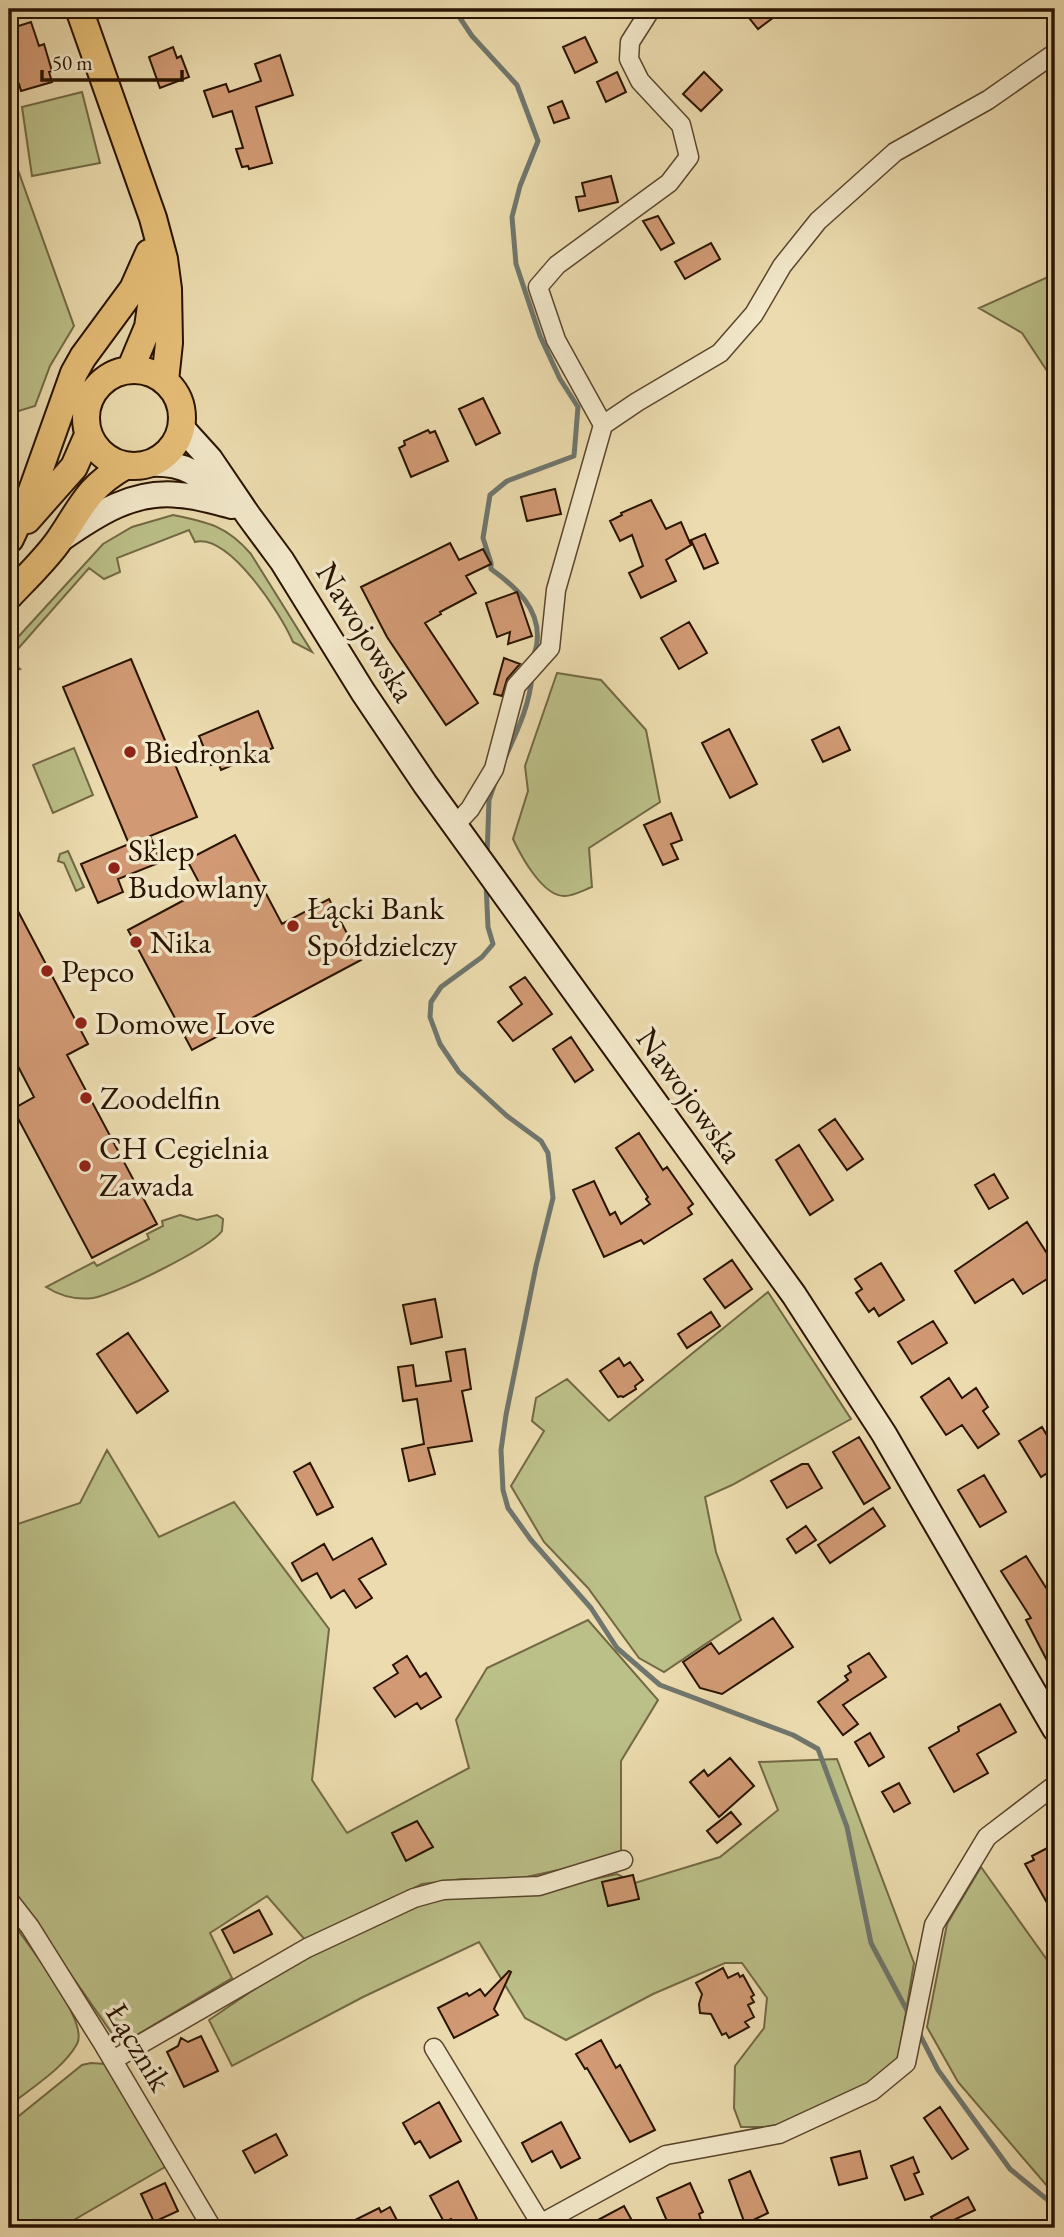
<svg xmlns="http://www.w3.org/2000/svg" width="1064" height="2237" viewBox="0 0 1064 2237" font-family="'EB Garamond',serif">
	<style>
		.green { fill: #bbbf88; stroke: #726944; stroke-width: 2 }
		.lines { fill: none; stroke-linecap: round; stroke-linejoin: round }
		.stream { stroke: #6f766d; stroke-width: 5 }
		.building { fill: #d19a74; stroke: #291300; stroke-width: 2 }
		.street-casing { stroke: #5a452c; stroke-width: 21 }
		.secondary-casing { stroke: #291300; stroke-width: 28 }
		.primary-casing { stroke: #291300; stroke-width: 30 }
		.street { stroke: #f2e8ca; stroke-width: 18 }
		.secondary { stroke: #f2e8ca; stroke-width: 24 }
		.primary { stroke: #e6be77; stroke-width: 26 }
		.poi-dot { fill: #8f2418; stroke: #f2e8ca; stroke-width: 2.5 }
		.labels { text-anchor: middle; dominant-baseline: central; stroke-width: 7; stroke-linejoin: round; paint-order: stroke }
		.street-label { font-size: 32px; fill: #291300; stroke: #f2e8ca }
		.poi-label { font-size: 32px; fill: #291300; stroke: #f2e8ca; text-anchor: start }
	</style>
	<rect width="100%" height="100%" fill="#ebdbae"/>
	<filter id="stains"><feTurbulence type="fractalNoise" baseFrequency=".00286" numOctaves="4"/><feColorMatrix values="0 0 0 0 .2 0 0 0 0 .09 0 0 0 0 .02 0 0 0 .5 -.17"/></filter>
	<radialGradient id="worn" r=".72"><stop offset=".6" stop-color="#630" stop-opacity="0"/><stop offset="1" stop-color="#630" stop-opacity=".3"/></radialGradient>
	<!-- green -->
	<path class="green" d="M82,92L100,163L32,176L22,107Z
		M9,145L74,326L50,366L35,406L9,414Z
		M1055,270V383L1022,333L979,308L1046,278Z
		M173,515C208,522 227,526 251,554L312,652L293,642C281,614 229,533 195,542L189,530L117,558L120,572L104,579L89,568L9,659L20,669L9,672V647L103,544L132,527Z
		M557,673L601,680L646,730L660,802L589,848L592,887C584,890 573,896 565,896C543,897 521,856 513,839L528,791L525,766Z
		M74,748L93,795L53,813L33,765Z
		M68,851L84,887L76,891L64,863L58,861L60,854Z
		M180,1215L197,1220L217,1215L223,1219L222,1231C210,1248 114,1295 93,1298C76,1300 60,1296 46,1287L94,1262L97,1266L149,1239L147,1234L163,1226L162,1221Z
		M768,1292L851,1419L732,1485L705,1497L716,1552L741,1620L664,1672L639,1658L588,1588L544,1542L511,1486L544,1431L532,1421L536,1398L567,1379L609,1421Z
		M107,1450L159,1537L234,1502L329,1629L312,1780L347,1833L469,1768L456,1720L487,1668L588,1620L658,1700L621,1761V1852L581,1865L508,1881L462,1879L422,1884L306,1941L267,1896L210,1933L232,1978L120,2045L9,1886V1527L80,1503Z
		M837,1759L914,1963L898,2061L868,2086L793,2122L765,2127H741L734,2108L735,2066L764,2028L767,1998L742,1963H725L653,1994L566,2040L525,2018L479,1942L363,1997L232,2066L209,2020L284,1969L424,1902L464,1896L521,1895L617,1874L635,1883L720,1857L778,1810L759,1762Z
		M981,1867L1055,1971V2192L1048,2187L958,2082L927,2027L947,1924Z
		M9,1918C24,1939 90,2021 77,2044C63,2069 31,2088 9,2106Z
		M91,2063L106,2064L165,2167L60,2228H9V2124L82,2065Z"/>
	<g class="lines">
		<!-- stream -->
		<path class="stream" d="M454,9L472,36L517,85L538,141L520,186L512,217L516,264L540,336L560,379L578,407L574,456L507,481L490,495L483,538L491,563V569C515,586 541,609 537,642C537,647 534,653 533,658
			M505,758C517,731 530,705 532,675
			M487,857L489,800L496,780
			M486,884L488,927L493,944L482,957L441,987L431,1002L430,1017L440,1044L459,1072L507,1116L541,1141L548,1153L553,1198L536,1266L506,1415L501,1450L503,1490L508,1508L531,1540L591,1608L617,1648L660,1685L793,1735L818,1749L847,1827L871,1943L910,2016
			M918,2031L938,2070L1010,2169L1055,2206"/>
	</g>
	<!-- building -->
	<path class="building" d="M742,9H785L758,29Z
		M31,22L39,46L44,44L52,71L49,72L52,82L21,91L19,84L15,85L9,65V29Z
		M585,37L597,62L575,73L563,47Z
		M173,47L177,58L181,56L189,77L160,88L149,57Z
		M280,55L293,95L256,107L272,163L249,169L248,166L242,167L236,149L243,148L232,111L213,117L204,91L226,84L229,92L261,81L255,64Z
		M617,72L626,92L606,102L597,82Z
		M704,72L722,90L701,111L683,94Z
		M562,101L569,118L554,123L548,107Z
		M611,176L618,202L579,211L576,197L585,196L582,183Z
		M658,216L674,243L661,250L643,221Z
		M711,243L720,259L685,279L675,262Z
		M483,398L500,433L476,445L459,409Z
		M428,430L430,433L435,431L448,461L411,477L399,448L405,445L404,441Z
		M555,489L561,514L527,521L521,497Z
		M651,500L666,529L681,522L691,545L666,560L676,581L641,598L629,573L643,566L632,535L620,541L610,521L622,515L621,513Z
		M705,534L718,563L704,569L691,540Z
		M450,543L459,560L483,549L491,564L466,576L476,593L440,612L441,614L425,623L478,703L446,725L387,637L361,587Z
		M517,592L532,636L508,644L510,632L497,637L486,603Z
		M689,622L707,653L679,669L661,638Z
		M504,658L520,664L507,679L502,696L494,694Z
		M131,659L197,817L150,836L161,862L118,879L123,892L98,903L81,864L129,844L63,687Z
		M258,711L273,748L221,770L218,762L211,765L199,736Z
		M839,727L850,750L823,762L812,740Z
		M729,729L757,784L730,798L702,743Z
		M671,813L682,840L671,844L678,859L663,865L644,825Z
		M235,835L282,924L329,899L361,960L192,1050L128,930L203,890L187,860Z
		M9,894L88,1044L67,1055L157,1224L92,1258L13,1109L34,1097L9,1049Z
		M525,977L552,1014L513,1041L498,1022L522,1004L510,987Z
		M571,1037L593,1070L575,1082L553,1049Z
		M835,1119L863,1159L847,1170L819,1130Z
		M639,1133L663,1170L667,1167L693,1204L688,1208L692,1214L644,1244L641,1240L604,1257L573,1190L594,1181L610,1215L615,1212L621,1224L650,1204L646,1199L648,1197L616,1148Z
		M799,1145L833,1200L810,1215L776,1160Z
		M994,1174L1008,1198L989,1209L975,1185Z
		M1027,1222L1055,1266V1274L1023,1294L1013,1279L975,1303L955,1271Z
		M732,1260L752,1289L725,1308L704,1279Z
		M881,1263L904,1300L879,1316L874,1308L869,1312L856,1293L862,1289L855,1279Z
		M435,1299L442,1337L411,1344L403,1305Z
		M711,1312L720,1326L687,1348L678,1334Z
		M933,1321L947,1343L912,1364L898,1342Z
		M128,1333L168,1391L137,1413L97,1354Z
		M465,1349L471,1389L462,1391L472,1441L428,1448L435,1474L409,1481L402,1449L424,1444L417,1399L403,1401L398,1367L413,1365L416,1386L451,1381L446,1352Z
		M619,1358L624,1366L630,1362L643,1380L635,1386L636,1389L623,1397L621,1396L618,1397L600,1371Z
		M949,1378L962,1398L976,1388L988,1407L983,1411L999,1434L978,1448L962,1425L946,1435L921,1397Z
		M1042,1427L1055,1449V1468L1041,1477L1019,1441Z
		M859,1437L890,1488L864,1504L833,1452Z
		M310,1463L333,1507L317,1515L294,1472Z
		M802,1464H808L822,1488L787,1508L771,1481Z
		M984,1475L1006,1512L980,1527L958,1490Z
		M873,1508L885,1526L830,1563L818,1545Z
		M806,1526L816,1540L796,1553L787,1539Z
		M372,1538L386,1564L359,1579L372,1598L356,1608L344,1590L331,1598L317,1573L302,1581L292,1563L324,1544L333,1560Z
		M1026,1556L1055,1602V1676L1026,1620L1031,1618L1001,1571Z
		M773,1618L793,1647L722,1694L700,1688L683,1662L711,1643L719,1654Z
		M869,1653L886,1677L843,1705L858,1724L843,1735L818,1702L848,1680L845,1676L851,1672L848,1666Z
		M407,1656L420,1677L426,1673L441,1697L421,1709L417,1703L395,1717L374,1688L398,1673L393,1665Z
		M1000,1704L1016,1732L977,1754L988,1773L954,1792L929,1748L959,1731L958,1727Z
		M870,1733L884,1757L869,1766L855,1742Z
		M730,1758L754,1786L719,1817L690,1782L704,1770L708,1776Z
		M899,1783L910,1803L894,1812L882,1792Z
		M731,1812L741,1824L717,1843L707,1831Z
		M417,1821L433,1847L406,1861L392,1833Z
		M1055,1844V1917L1025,1864L1034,1860L1032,1856Z
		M633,1875L639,1899L608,1906L602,1882Z
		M259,1910L272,1934L234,1953L222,1930Z
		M723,1968L728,1978L738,1973L740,1977L743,1975L754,1995L751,1997L754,2002L748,2005L754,2017L745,2022L749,2027L729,2038L726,2033L722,2035L711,2014L700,2013L699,2004L702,1994L696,1983Z
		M509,1971L511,1972L494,2009L498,2015L454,2038L438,2008L467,1993L469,1996L480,1989L485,1996Z
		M201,2036L218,2071L184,2087L167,2052L178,2046L181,2038L188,2042Z
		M601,2040L616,2068L620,2065L655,2130L630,2142L587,2068L585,2069L576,2054Z
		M439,2102L461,2141L430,2158L420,2141L415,2144L403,2123Z
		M940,2107L968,2149L952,2159L924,2118Z
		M561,2122L580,2158L561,2168L552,2151L532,2162L522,2143Z
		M276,2134L287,2155L255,2173L243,2151Z
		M860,2151L867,2178L839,2185L831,2158Z
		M913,2157L919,2172L914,2174L923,2194L905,2200L891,2166Z
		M750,2171L768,2213L745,2224L729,2180Z
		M458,2181L477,2219L455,2228L451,2219L444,2222L430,2196Z
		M165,2183L178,2211L154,2222L141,2194Z
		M690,2183L703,2212L699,2214L701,2220L695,2223L698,2228H670L657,2198Z
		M968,2197L975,2210L937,2228L931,2217Z
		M624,2206L636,2228H583Z
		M390,2207L401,2228H339L379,2208L381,2212Z"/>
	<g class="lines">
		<!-- street casing -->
		<g class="street-casing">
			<path id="street" d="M603,425L637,402L720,353L754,314L782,266L818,221L895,152L988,100L1055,53
				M455,825L470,809L494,769L516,686L550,648L556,590L603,425L556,340L538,287L557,265L669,183L689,157L681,125L640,81L629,59L630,42L651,9
				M9,1900L30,1927L102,2042L212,2228
				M434,2048L541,2224
				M113,2060L307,1948L414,1898L443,1890L539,1886L623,1860
				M533,2228L666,2155L779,2134L872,2091L906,2063L934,1925L987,1837L1055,1785"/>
		</g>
		<!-- secondary casing -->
		<g class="secondary-casing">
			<path id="secondary" d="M181,427L210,459L248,515L282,561L363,692L425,784L794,1295L884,1434L1055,1729
				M150,464C190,462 202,478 230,504
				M61,539C97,514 133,490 179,495C198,496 215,502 232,506"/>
		</g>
		<!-- primary casing -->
		<g class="primary-casing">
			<path id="primary" d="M79,9L153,218L164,259L168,289L169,343L165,381
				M86 418a48 48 0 1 1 96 0a48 48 0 1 1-96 0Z
				M130,370L148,327L154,285
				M27,520L74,467L88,435
				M10,539L29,499L74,373L83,357L133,289L149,253
				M9,596C25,579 43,562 57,543C81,509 86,488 125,466"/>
		</g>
		<!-- street -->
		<use href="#street" class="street"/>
		<!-- secondary -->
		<use href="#secondary" class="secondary"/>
		<!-- primary -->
		<use href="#primary" class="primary"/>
	</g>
	<!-- markers -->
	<g class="poi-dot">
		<circle cx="130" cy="752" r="7"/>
		<circle cx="114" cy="868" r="7"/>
		<circle cx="293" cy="926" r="7"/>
		<circle cx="136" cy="942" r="7"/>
		<circle cx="47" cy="971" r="7"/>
		<circle cx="81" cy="1023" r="7"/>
		<circle cx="86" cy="1098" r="7"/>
		<circle cx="85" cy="1166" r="7"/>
	</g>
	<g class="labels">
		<!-- street labels -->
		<g class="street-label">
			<text transform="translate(366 632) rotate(58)">Nawojowska</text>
			<text transform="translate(690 1095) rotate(54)">Nawojowska</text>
			<text transform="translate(139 2047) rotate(59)">Łącznik</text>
		</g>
		<!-- poi labels -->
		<g class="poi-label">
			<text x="144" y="752">Biedronka</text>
			<text x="128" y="850">Sklep<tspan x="128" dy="37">Budowlany</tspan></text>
			<text x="307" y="908">Łącki Bank<tspan x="307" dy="37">Spółdzielczy</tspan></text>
			<text x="150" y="942">Nika</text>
			<text x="61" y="971">Pepco</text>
			<text x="95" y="1023">Domowe Love</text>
			<text x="100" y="1098">Zoodelfin</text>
			<text x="99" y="1148">CH Cegielnia<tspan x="99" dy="37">Zawada</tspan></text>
		</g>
	</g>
	<!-- margin -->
	<rect width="1064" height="2237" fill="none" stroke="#ebdbae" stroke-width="35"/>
	<rect x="10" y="10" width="1043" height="2216" fill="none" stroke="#291300" stroke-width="3.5"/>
	<rect x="18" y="18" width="1029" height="2202" fill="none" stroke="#291300" stroke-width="2"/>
	<!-- scale -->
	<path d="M42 70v10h140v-10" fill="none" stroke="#291300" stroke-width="3.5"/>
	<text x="52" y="70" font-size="21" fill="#291300" stroke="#f2e8ca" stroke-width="5" paint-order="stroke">50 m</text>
	<rect width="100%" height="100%" filter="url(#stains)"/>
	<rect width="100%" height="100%" fill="url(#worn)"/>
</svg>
